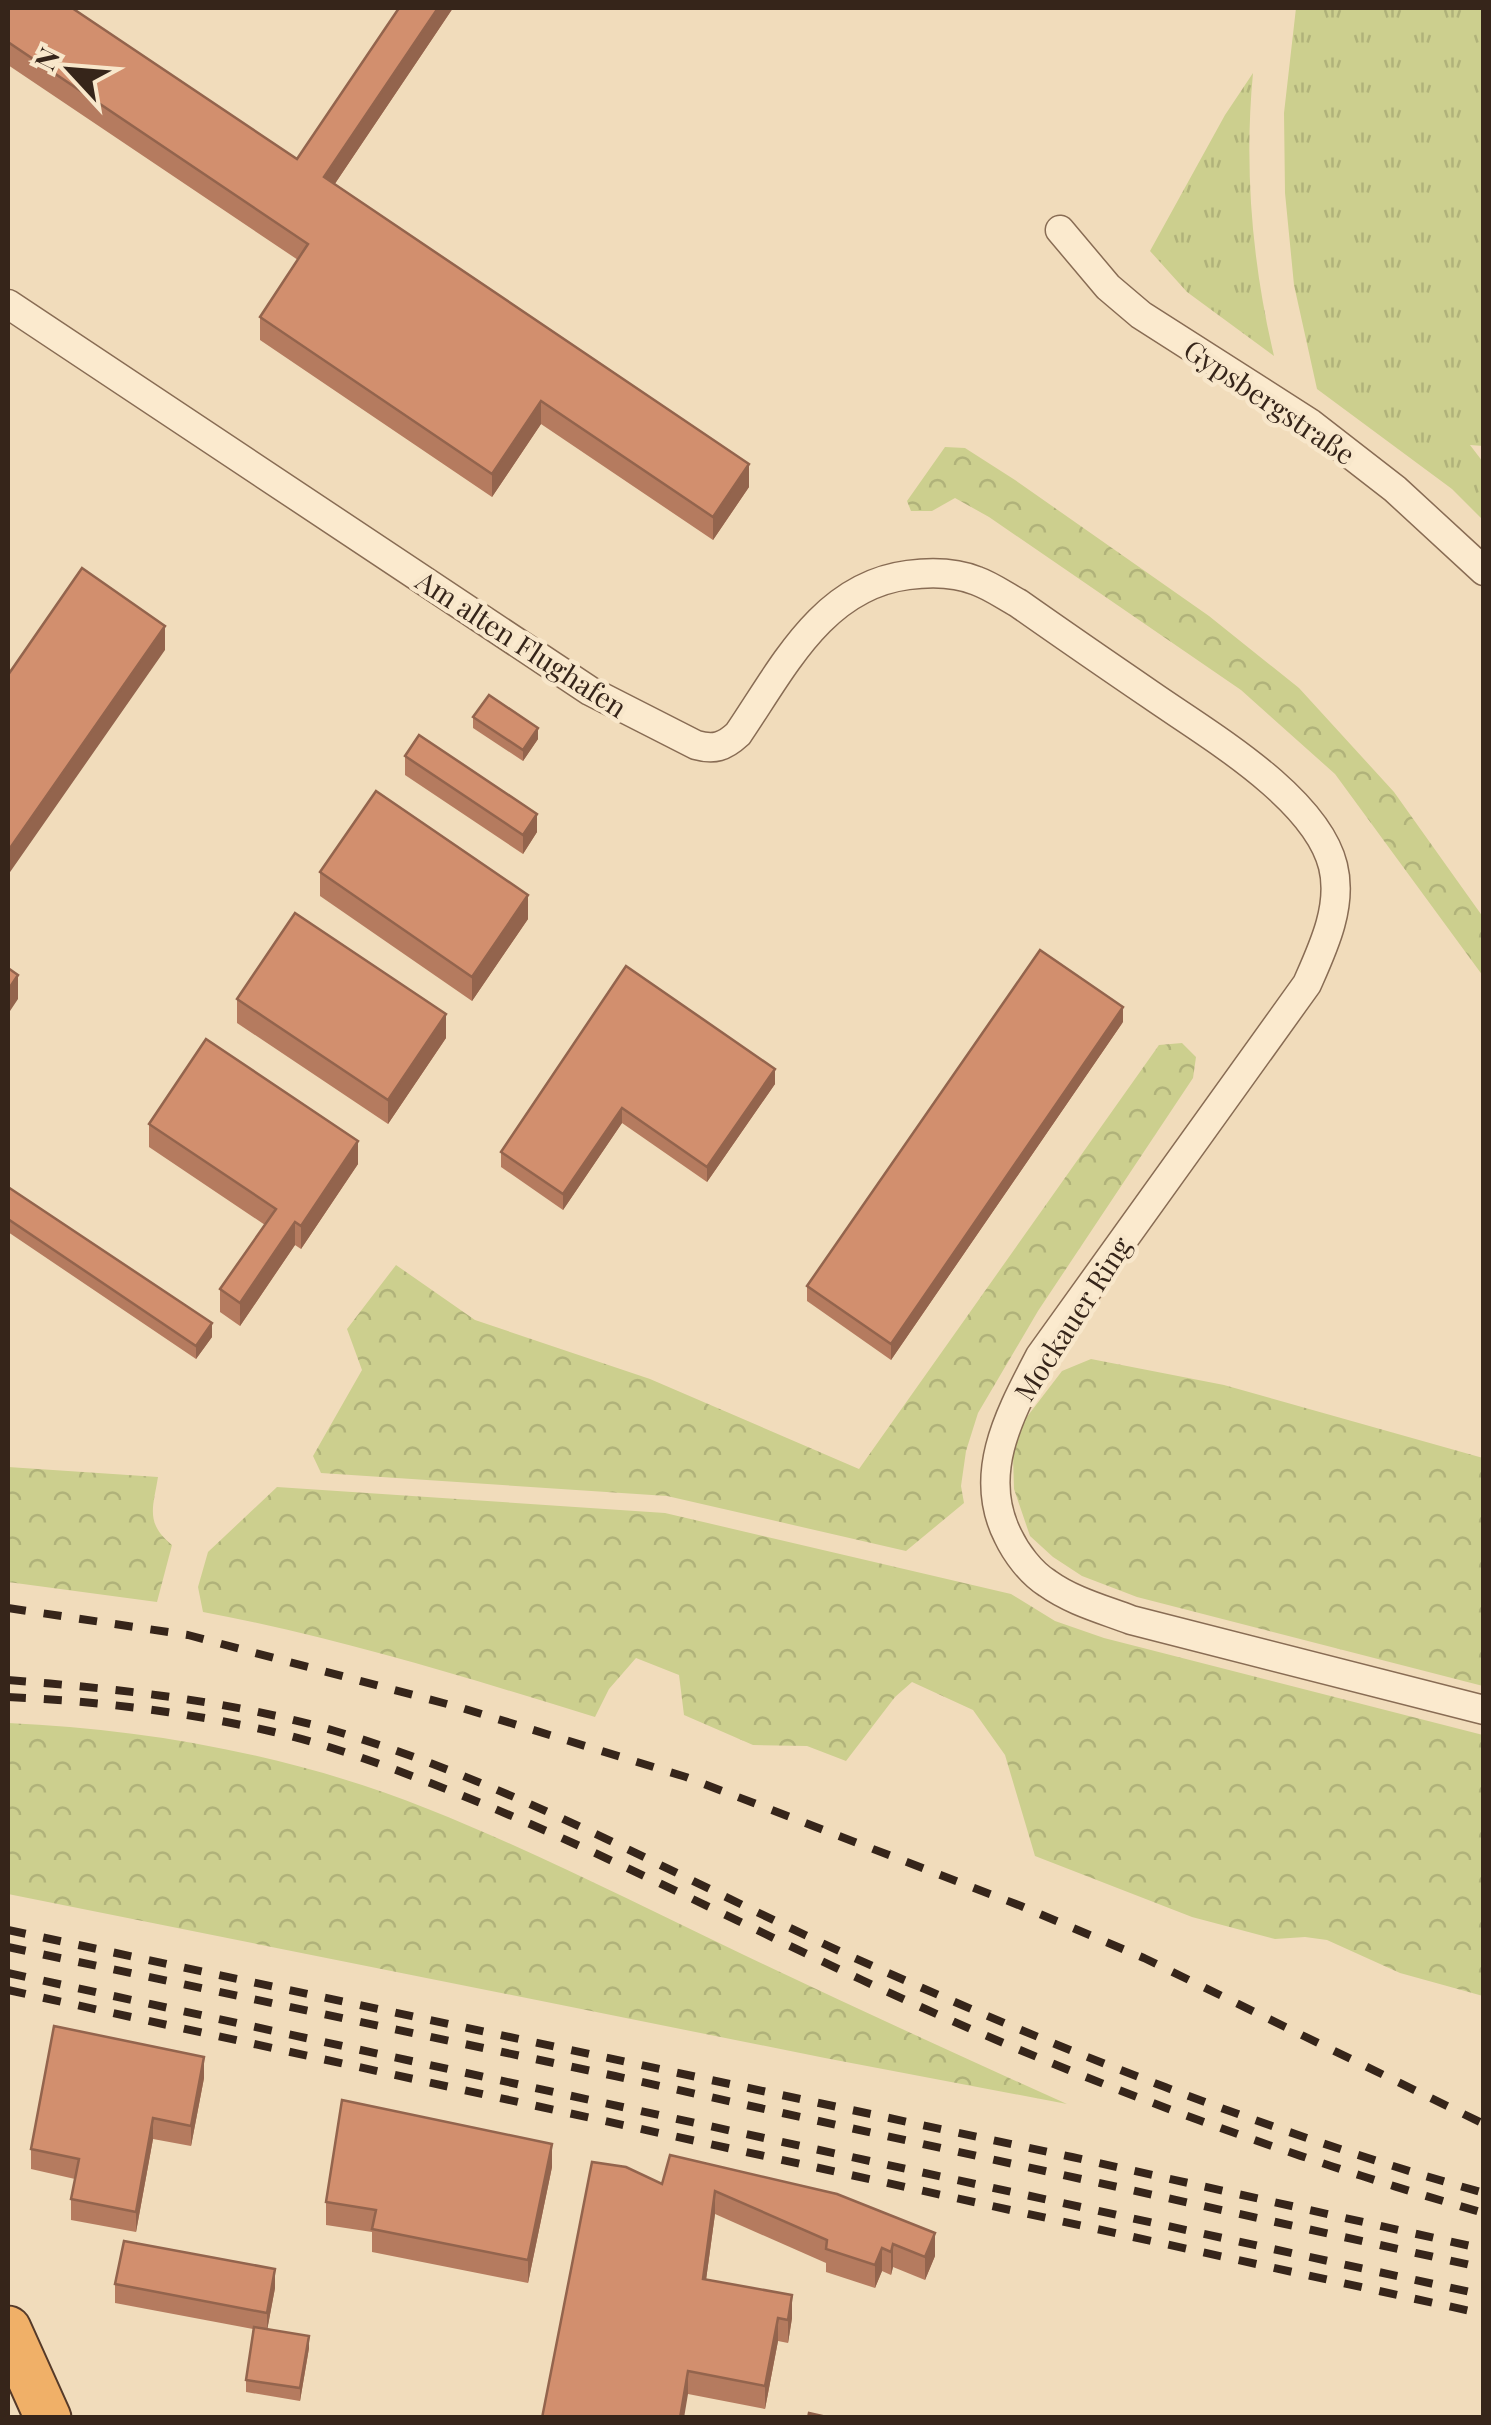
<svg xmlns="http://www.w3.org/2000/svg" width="1491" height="2425" viewBox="0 0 1491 2425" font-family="'Playfair Display',serif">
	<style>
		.grass { fill: url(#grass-tufts) }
		.forest { fill: url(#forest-crowns) }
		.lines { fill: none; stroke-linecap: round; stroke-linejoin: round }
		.minor-casing { stroke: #886c54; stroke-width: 31 }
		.trunk-casing { stroke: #553a29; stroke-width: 49 }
		.minor { stroke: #fbeace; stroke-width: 28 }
		.trunk { stroke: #f0b068; stroke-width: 45 }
		.rail { stroke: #36251a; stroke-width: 8; stroke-dasharray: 18 18; stroke-linecap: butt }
		.wall { fill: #b57b5f }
		.shaded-wall { fill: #93644d }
		.building { fill: #d28f6e; stroke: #93644d; stroke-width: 2.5 }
		.labels { text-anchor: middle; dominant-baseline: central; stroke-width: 9; stroke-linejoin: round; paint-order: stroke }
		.street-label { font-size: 28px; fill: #36251a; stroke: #f8e7cb }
	</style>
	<defs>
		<pattern id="grass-tufts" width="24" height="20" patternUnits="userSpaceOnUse" patternTransform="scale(2.5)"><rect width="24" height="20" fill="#cccf8e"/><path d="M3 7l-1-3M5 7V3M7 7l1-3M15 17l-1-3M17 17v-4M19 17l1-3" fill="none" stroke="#b0b27a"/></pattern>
		<pattern id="forest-crowns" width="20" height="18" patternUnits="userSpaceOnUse" patternTransform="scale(2.5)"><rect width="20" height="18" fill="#cccf8e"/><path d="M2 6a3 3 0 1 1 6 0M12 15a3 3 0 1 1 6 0" fill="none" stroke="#b0b27a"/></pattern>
	</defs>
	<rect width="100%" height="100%" fill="#f1dcbb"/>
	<!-- grass -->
	<path class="grass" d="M1296,8H1483L1484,446L1470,445L1483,462V520L1452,489L1317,389L1294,285L1285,193L1284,113Z
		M1253,73C1244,168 1252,263 1274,356L1187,292L1150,251L1225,115Z"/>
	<!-- forest -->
	<path class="forest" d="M945,447L965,448L1015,480L1209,616L1299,688L1394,792L1483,917V976L1335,774L1241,690L989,517L955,498L932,511H911L907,501Z
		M1182,1043L1196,1057L1193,1078L1038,1311L978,1413L966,1451L961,1486L964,1503L906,1551L667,1496L321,1473L313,1456L362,1370L347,1329L396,1265L475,1320L650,1379L859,1469L1159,1045Z
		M1091,1359L1224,1385L1483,1458V1686L1137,1597L1082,1576L1053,1557L1030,1536L1014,1489L1013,1456L1023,1422L1062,1371Z
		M8,1467L158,1477C153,1508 145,1523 172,1545L157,1602L8,1582Z
		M277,1487L665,1513L1011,1594L1055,1621L1104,1638L1483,1735V1996L1400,1973L1327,1940L1305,1937L1275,1939L1192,1917L1035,1856L1005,1755L973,1710L912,1682L895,1697L846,1761L807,1746L753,1745L684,1715L679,1675L636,1658L609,1689L595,1717C465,1677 336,1637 203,1612L198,1587L208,1552Z
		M8,1723C149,1729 296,1756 428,1809C536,1852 639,1905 744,1955C851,2006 958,2055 1067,2104L825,2058L8,1894Z"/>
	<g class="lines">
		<!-- minor casing -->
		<g class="minor-casing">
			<path id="minor" d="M1060,230L1108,287L1141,315L1310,423L1395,489L1484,571
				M8,304L590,691L696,745C714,750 724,747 738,734C783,668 822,586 908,575C931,572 955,572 977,581C991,586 1005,596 1018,603C1062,634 1107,665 1151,695C1207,734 1316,797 1333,866C1343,906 1323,948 1307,984L1040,1356C1011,1412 976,1473 1008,1536C1016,1553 1031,1573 1047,1583C1072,1601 1102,1609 1131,1620L1484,1710"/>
		</g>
		<!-- trunk casing -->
		<g class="trunk-casing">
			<path id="trunk" d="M8,2329L48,2418"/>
		</g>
		<!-- minor -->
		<use href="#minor" class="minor"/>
		<!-- trunk -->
		<use href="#trunk" class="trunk"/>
		<!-- rail -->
		<path class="rail" d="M8,1608L188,1635L462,1708L686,1777L1021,1906L1144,1958L1484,2124
			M8,1680C118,1689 228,1700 335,1731C525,1787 696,1888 877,1968C1075,2056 1275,2134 1484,2193
			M8,1697C96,1701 187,1712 274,1732C338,1747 400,1771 461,1795C598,1850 729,1918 862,1980C1063,2074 1271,2152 1484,2213
			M8,1930L1072,2157L1484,2249
			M8,1947L615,2076L1484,2268
			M8,1973L1484,2295
			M8,1990L1484,2314"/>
	</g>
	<!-- wall -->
	<path class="wall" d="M8,8L297,159L399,8H453L334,185L749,487L713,540L541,424L492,497L260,340V317L298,260L8,65Z
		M473,717L538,739L523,761L473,728Z
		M405,756L537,832L523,854L405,775Z
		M320,872L528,919L472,1001L320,896Z
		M626,966L775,1084L707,1182L622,1123L563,1210L501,1167V1152Z
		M237,999L446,1038L388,1124L237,1023Z
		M1123,1022L891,1360L807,1301V1286Z
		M149,1124L358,1164L301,1249L295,1245L240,1326L220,1312V1289L265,1225L149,1147Z
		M8,1187L212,1337L196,1359L8,1232Z
		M204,2078L191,2146L153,2139L136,2232L71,2220V2199L75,2179L31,2169V2149Z
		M670,2155L935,2256L925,2280L893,2267L891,2275L882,2271L875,2288L826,2272V2263L715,2214L706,2280L792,2318L788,2343L778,2341L765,2409L688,2394L662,2184Z
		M552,2167L528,2283L372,2252V2232L326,2225V2202Z
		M115,2284L275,2288L267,2330L309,2348L300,2401L246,2392V2380L253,2329L115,2303Z"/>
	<!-- shaded-wall -->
	<path class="shaded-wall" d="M438,8H453L324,200V177Z
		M541,401V424L492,497V474Z
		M749,464V487L713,540V517Z
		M165,626V650L8,875V851Z
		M538,728V739L523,761V750Z
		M537,814V832L523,854V835Z
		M528,895V919L472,1001V977Z
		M18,975V999L8,1014V990Z
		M1123,1007V1022L891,1360V1344Z
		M446,1014V1038L388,1124V1100Z
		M775,1069V1084L707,1182V1167Z
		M622,1108V1123L563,1210V1194Z
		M358,1141V1164L301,1249V1226Z
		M295,1222V1245L240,1326V1303Z
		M212,1323V1337L196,1359V1346Z
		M204,2057V2078L191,2146V2126Z
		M153,2118V2139L136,2232V2212Z
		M552,2144V2167L528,2283V2260Z
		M715,2191V2214L703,2302V2279Z
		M935,2233V2256L925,2280V2257Z
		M893,2244V2267L891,2275V2252Z
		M882,2248V2271L875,2288V2265Z
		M275,2269V2288L267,2331V2313Z
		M792,2295V2318L788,2343V2320Z
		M778,2318V2341L765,2409V2386Z
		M309,2336V2348L300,2401V2388Z
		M688,2371V2394L684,2418H680Z"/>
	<!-- building -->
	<path class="building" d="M8,8H72L297,159L399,8H438L324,177L749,464L713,517L541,401L492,474L260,317L308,244L8,42Z
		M82,568L165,626L8,851V675Z
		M489,695L538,728L523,750L473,717Z
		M419,735L537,814L523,835L405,756Z
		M376,791L528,895L472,977L320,872Z
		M295,913L446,1014L388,1100L237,999Z
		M1040,950L1123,1007L891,1344L807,1286Z
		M626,966L775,1069L707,1167L622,1108L563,1194L501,1152Z
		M8,968L18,975L8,990Z
		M206,1039L358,1141L301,1226L295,1222L240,1303L220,1289L276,1209L149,1124Z
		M8,1187L212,1323L196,1346L8,1219Z
		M54,2026L204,2057L191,2126L153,2118L136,2212L71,2199L79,2159L31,2149Z
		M342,2100L552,2144L528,2260L372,2229L376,2210L326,2202Z
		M670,2155L837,2194L935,2233L925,2257L893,2244L891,2252L882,2248L875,2265L826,2249L827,2240L715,2191L703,2279L792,2295L788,2320L778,2318L765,2386L688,2371L680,2418H542L592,2162L626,2167L662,2184Z
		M124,2241L275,2269L267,2313L115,2284Z
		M254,2327L309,2336L300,2388L246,2380Z
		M809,2413L831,2418H808Z"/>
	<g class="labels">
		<!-- street labels -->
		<g class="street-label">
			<text transform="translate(1270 401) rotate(34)">Gypsbergstraße</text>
			<text transform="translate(522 643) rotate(33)">Am alten Flughafen</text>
			<text transform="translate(1072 1318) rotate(-57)">Mockauer Ring</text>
		</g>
	</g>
	<!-- border -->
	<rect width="1491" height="2425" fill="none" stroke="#36251a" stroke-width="20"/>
	<!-- north arrow -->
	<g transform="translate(70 70) rotate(296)" stroke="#f8e7cb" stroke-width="8" paint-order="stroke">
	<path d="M0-8L18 38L0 25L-18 38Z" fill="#36251a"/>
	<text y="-15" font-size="28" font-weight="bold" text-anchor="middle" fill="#36251a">N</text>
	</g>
</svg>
